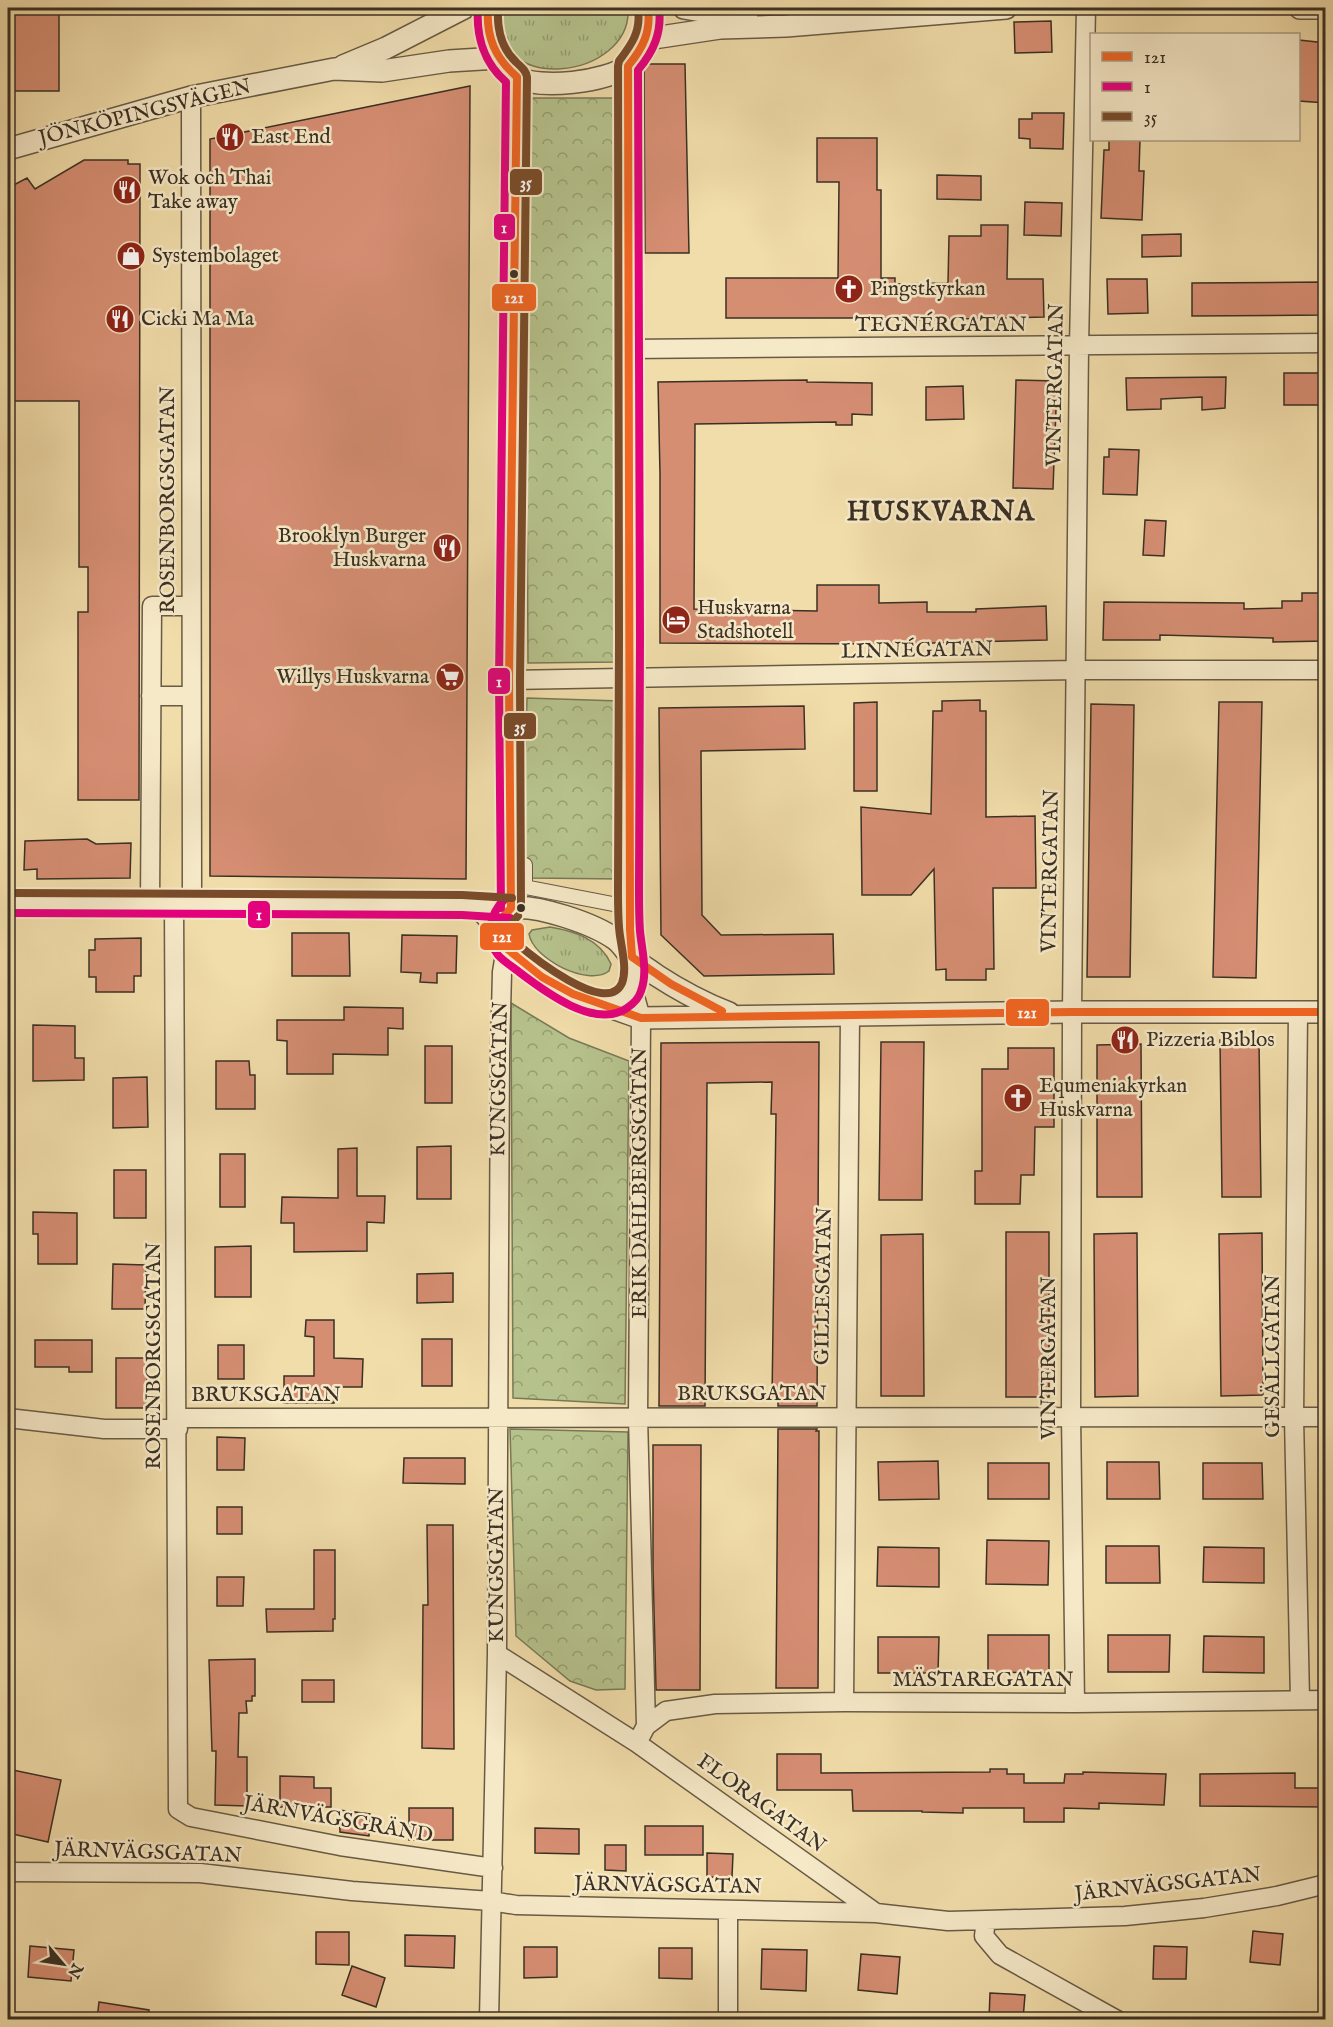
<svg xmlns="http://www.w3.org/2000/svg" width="1333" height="2027" viewBox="0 0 1333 2027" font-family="'IM FELL English',serif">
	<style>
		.grass { fill: url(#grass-tufts); stroke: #787958; stroke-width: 1.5 }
		.forest { fill: url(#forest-crowns); stroke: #787958; stroke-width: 1.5 }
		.building { fill: #d68e73; stroke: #3b3024; stroke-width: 1.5 }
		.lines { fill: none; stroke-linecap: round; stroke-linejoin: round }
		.pedestrian-casing { stroke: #685b46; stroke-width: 16 }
		.minor-casing { stroke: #685b46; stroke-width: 21 }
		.tertiary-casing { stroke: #685b46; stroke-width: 24 }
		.pedestrian { stroke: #f6e9c8; stroke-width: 14 }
		.minor { stroke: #f6e9c8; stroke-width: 18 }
		.tertiary { stroke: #f6e9c8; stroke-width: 21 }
		.bus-1-casing { stroke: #f6e9c8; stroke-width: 12 }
		.bus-2-casing { stroke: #f6e9c8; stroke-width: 12 }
		.bus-3-casing { stroke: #f6e9c8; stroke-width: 12 }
		.bus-1 { stroke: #f26522; stroke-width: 8 }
		.bus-2 { stroke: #e5007d; stroke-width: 8 }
		.bus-3 { stroke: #7a4b2a; stroke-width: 8 }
		.bus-dot { fill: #3b3024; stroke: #f6e9c8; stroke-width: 2 }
		.labels { text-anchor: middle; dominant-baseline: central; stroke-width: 5; stroke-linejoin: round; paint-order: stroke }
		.street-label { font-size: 21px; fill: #3b3024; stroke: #f6e9c8 }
		.poi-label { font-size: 21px; fill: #3b3024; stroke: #f6e9c8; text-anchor: start }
		.district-label { font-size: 27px; font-weight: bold; letter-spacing: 1.5px; fill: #3b3024; stroke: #f6e9c8 }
		.line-badge { stroke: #f6e9c8; stroke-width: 2 }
		.badge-label { font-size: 16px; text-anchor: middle; font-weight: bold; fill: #fff }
	</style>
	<defs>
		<pattern id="grass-tufts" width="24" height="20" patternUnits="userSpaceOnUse" patternTransform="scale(1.5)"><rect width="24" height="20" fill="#b6c28c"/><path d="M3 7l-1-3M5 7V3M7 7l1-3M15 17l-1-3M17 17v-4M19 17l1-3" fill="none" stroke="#959e72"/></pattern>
		<pattern id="forest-crowns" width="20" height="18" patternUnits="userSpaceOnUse" patternTransform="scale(1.5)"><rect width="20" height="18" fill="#b6c28c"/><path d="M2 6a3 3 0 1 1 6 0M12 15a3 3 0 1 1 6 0" fill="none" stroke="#959e72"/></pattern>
	</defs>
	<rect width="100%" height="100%" fill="#f1ddaa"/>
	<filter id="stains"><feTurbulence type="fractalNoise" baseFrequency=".00333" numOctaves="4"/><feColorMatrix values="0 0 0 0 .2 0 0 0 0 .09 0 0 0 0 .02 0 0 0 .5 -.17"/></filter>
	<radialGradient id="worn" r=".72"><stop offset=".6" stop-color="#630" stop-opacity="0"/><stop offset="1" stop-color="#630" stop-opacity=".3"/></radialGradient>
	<!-- grass -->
	<path class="grass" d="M501,8H628C633,80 486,98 501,8Z
		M550,927C574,931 600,939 611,964L609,971C588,987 533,959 529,934L532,930Z"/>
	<!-- forest -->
	<path class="forest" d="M525,98H614L617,662L528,663Z
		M527,698L619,701L621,879L529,878V859L522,858Z
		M511,1003L569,1038L629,1061L625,1404L513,1398Z
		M510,1429L628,1432L625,1689L596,1690L570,1681L516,1636Z"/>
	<!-- building -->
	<path class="building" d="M8,8H59V91H8Z
		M1051,21L1052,52L1015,53L1014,22Z
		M1299,40L1326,43V103L1299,101Z
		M648,64H685L689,253H645L644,69Z
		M470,86L466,879L210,876V139Z
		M1032,113H1064L1063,149L1030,148V139L1019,138V119H1032Z
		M817,138H877V190H881V278H895V284L948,283L949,236H981V225H1008L1007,279H1043L1044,317L918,320H901V318H726V278H838L839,182H817Z
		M1109,140H1140L1139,171H1144L1142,220L1101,218L1104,150H1109Z
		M84,160H128V164H140L139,800H78V612H88V567H79V401H8V188L27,178L35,189Z
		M937,175L981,176V200L937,199Z
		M1025,202L1062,203L1061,236L1024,235Z
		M1181,234V256L1142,257V235Z
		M1107,279H1147L1148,313L1108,314Z
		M1326,282V315L1192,316V283Z
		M1284,373H1326V405H1284Z
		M1226,377L1225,408L1202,410V397L1161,399V409L1127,410L1126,378Z
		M807,380V382L872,383V415L852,414V425H836V422L695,424L694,609L817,611V585H879V603L927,602V612H976V609L1046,606L1047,640L894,644L660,643V474L658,382Z
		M1016,380L1057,381L1053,489L1013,488Z
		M963,386L964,419L926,420V387Z
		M1109,449L1139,450L1137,495L1103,494L1104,457H1109Z
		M1145,520L1166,521L1164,556L1143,555Z
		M1302,593H1326V641L1273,642V638L1160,635V640H1103L1104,602L1244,603V609L1282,608V601H1302Z
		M980,700V711H986V817L1035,816L1036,888H993L994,969H986V980H946V969L936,970L934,869L911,895H862L861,807L931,814L933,711H942V701Z
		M877,702V791H854V703Z
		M1219,702H1262L1256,978L1213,977Z
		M1091,704L1134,705L1130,977H1087Z
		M804,706L805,749L701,751L702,915L721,935L833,934L834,974L704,976L661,935L659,708Z
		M87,839L96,844L131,843L130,878L37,879V869L24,870L25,841Z
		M292,933H349L350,976H292Z
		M402,935L457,936L456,973H437V983L420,982L421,973L401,972Z
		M141,938V976H134V992H96V977H89V950H95V939Z
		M344,1007L403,1008V1029L388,1028V1055L333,1054V1074H287V1041L277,1040V1020H344Z
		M33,1025L75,1026V1058H84V1080L33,1081Z
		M1259,1039L1261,1197H1222L1220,1040Z
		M819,1042L817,1406H778V1399H772L776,1114H771L772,1082L707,1083L705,1406H659L661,1043Z
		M881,1042H924L922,1200H879Z
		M1141,1044L1142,1197H1097V1045Z
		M425,1046H452V1103H425Z
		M1008,1048H1054V1127H1035L1034,1175H1021L1020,1204H975V1171H982V1069H1008Z
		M216,1061H249L250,1075H255V1109H216Z
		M147,1077L148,1127L113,1128V1078Z
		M451,1146V1199H417V1147Z
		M357,1148V1196H385L384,1223L367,1222V1251L294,1252V1223H281L282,1197L338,1198V1149Z
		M220,1154H245V1207H220Z
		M114,1170H146V1218H114Z
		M33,1212L77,1213V1264H38V1234H33Z
		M1006,1232H1049V1397H1006Z
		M1137,1233L1138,1396L1095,1397L1094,1234Z
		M1262,1233L1263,1395L1221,1396L1219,1234Z
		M923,1234L924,1396H881V1235Z
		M251,1246V1297H215V1247Z
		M113,1264L146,1265L145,1309H112Z
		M453,1273V1302L417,1303V1274Z
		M306,1320H334V1358L363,1359L362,1387H334V1403H284V1376H314V1337L305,1336Z
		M422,1339H452V1386H422Z
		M35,1340H92V1372H69V1367H35Z
		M218,1345H244V1379H218Z
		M116,1358H147V1408H116Z
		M778,1429H817L816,1431H819L818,1688H776Z
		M217,1437L245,1438L244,1470H217Z
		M653,1445H701L700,1690H656L653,1569Z
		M404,1458H465V1484L403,1483Z
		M938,1461L939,1499L879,1500L878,1462Z
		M1107,1462H1159L1160,1499H1107Z
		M988,1463H1049V1499H988Z
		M1203,1463H1262L1263,1499H1203Z
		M217,1507H242V1534H217Z
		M427,1525H453L454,1749L422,1748L423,1605H428Z
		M987,1540L1049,1541L1048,1585L986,1584Z
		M1106,1546H1159L1160,1583H1106Z
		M878,1547L939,1548V1587L877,1586Z
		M1204,1547L1264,1548V1583L1203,1582Z
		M314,1550H335V1619H333V1631L267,1632L266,1609H314Z
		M217,1577H244L243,1606H217Z
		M988,1635H1049V1673L988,1672Z
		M1108,1635H1170L1169,1672H1108Z
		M1204,1636L1264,1637V1673L1203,1672Z
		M878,1637H939L938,1673H878Z
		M255,1659V1696H252V1701H246L247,1713H239L238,1757H247V1806L215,1805L216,1751H212L209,1660Z
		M302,1680H334V1702H302Z
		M777,1754H821V1773L990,1772V1769H1007V1774H1024V1783H1064L1065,1774H1083V1772L1166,1774L1164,1805L1099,1803V1809L1064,1808V1822H1024V1808H963V1813L922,1812V1811H853L852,1790H777Z
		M8,1769L61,1780L48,1842L8,1833Z
		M1295,1773V1788H1326V1807L1200,1806V1774Z
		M280,1776L314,1777V1788H331V1807H280Z
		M409,1808H453V1840H409Z
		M339,1810L370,1814L369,1836L340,1832Z
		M645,1826H703V1855H645Z
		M535,1828L579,1829V1854L535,1853Z
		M605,1845H626V1871L605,1870Z
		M707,1853L733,1854L732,1877H707Z
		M1253,1931L1283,1934L1280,1965L1250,1962Z
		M316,1932H349V1965L316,1964Z
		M405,1935L455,1936L454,1968L405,1966Z
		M30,1946L74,1950L71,1981L28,1977Z
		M1154,1946L1187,1947L1186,1979H1153Z
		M524,1947H557V1977L524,1978Z
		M659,1948H692V1979L659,1978Z
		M762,1949L807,1950L806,1991L761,1989Z
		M861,1954L900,1957L897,1994L858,1990Z
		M352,1966L385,1978L376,2007L342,1995Z
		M990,1993L1025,1995L1023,2019H989Z
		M99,2002L149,2010L148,2019H97Z"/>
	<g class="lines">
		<!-- pedestrian casing -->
		<g class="pedestrian-casing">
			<path id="pedestrian" d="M525,865V887L618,905"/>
		</g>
		<!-- minor casing -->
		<g class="minor-casing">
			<path id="minor" d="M191,97L192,902
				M628,349L1326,343
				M509,680L1076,670H1326
				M151,696H191
				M8,903L462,905L511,908
				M150,903L152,606H191
				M174,903L178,1809L191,1817L340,1846L493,1868
				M475,905L503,937
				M506,948L502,972L500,1052L497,1654L637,1743
				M632,986L641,1018L638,1417L646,1726
				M1298,1012L1294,1417L1300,1700
				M8,1418L104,1429H178
				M178,1418L1326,1417
				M844,1702L850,1015
				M1075,1703L1071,1416L1072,1012L1079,346L1086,8
				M8,1872L200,1873L352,1891L491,1901L516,1905L876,1913L948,1921L986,1920L1125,1916L1204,1908L1277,1896L1326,1884
				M876,1913L637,1743L646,1726L666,1711L715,1704L844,1702L1075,1703L1326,1700
				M986,1920L984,1936L1000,1955L1117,2020
				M489,2020L497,1654
				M728,2020V1910"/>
		</g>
		<!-- tertiary casing -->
		<g class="tertiary-casing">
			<path id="tertiary" d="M488,8C485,32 492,64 516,77C541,90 605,82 628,66C647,53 652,28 648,8
				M684,8L747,19
				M1300,8H1326
				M647,39L720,28L786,26L1006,8
				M343,66L386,48L464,8
				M8,149L191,97L334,69L382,71L449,61L498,58
				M511,908C499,916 499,936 506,948L542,977L573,994L641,1018L1072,1012H1326
				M511,908L509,680L517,77
				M511,908C537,904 594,924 615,939C621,943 625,950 630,956C637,963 648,969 656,975C679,990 703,1003 729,1013
				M607,1005L618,1000L629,991L632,986L633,970L628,878L630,679L628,66"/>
		</g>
		<!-- pedestrian -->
		<use href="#pedestrian" class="pedestrian"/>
		<!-- minor -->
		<use href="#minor" class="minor"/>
		<!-- tertiary -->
		<use href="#tertiary" class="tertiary"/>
		<!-- bus-1 casing -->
		<g class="bus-1-casing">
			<path id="bus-1" d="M488,8C486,37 495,58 517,77L509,680L511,908L504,916L501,927L502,938L506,948L542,977L573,994L641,1018L1072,1012H1326
				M648,8C651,32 643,48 628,66L630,929L632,957L671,984L722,1011"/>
		</g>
		<!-- bus-2 casing -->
		<g class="bus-2-casing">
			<path id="bus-2" d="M478,8C476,36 484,63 506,82L499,680L501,908
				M504,900C490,913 485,939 498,955C503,961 513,967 519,972C544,991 595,1030 627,1008C633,1004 639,998 641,991C648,972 642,951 640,931C639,918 639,904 639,890L640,638L638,70C654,51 662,32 659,8
				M8,913L462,915L510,918"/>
		</g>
		<!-- bus-3 casing -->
		<g class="bus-3-casing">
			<path id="bus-3" d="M498,9C497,29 501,48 516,62C521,67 526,70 527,77L520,680L521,908
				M8,893L462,895L512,898
				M518,916C510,923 511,932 514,941C529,954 607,1018 622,983C628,967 620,944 619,927C618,915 618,902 618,890L619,638L618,66L619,61C632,44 641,31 638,10"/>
		</g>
		<!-- bus-1 -->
		<use href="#bus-1" class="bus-1"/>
		<!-- bus-2 -->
		<use href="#bus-2" class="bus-2"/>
		<!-- bus-3 -->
		<use href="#bus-3" class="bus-3"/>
	</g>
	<!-- icons -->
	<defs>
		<g id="restaurant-disc" transform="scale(1.5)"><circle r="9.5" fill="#8f2418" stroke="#f6e9c8"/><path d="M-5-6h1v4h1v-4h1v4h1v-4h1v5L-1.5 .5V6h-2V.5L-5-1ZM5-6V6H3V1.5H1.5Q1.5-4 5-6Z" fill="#fff"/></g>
		<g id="shop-disc" transform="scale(1.5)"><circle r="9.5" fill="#8f2418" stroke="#f6e9c8"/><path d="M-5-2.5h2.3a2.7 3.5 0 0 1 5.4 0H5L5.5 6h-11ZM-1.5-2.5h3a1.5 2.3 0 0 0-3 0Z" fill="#fff"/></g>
		<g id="church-disc" transform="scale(1.5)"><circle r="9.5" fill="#8f2418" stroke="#f6e9c8"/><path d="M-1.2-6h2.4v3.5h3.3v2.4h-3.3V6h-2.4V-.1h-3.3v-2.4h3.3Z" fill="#fff"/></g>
		<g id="hotel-disc" transform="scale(1.5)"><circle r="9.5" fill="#8f2418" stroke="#f6e9c8"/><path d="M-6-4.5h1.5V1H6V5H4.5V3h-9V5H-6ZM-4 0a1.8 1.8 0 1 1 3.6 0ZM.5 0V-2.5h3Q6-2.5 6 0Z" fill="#fff"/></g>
		<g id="supermarket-disc" transform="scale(1.5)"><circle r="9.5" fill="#8f2418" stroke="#f6e9c8"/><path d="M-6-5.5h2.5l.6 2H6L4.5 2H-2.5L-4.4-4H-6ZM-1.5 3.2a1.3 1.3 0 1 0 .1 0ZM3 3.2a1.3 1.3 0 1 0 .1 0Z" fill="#fff"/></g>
	</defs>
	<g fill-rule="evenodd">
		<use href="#restaurant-disc" x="230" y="137"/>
		<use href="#restaurant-disc" x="127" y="190"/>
		<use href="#shop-disc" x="131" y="256"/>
		<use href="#church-disc" x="849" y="289"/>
		<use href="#restaurant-disc" x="120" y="319"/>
		<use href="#restaurant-disc" x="447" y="548"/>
		<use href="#hotel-disc" x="676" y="620"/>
		<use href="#supermarket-disc" x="450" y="677"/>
		<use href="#restaurant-disc" x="1125" y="1040"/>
		<use href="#church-disc" x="1018" y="1098"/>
	</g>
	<!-- markers -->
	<g class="bus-dot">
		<circle cx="514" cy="274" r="5"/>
		<circle cx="521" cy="908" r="5"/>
	</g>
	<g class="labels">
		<!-- street labels -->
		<g class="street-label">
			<text transform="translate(145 113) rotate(-14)">JÖNKÖPINGSVÄGEN</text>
			<text x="941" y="325">TEGNÉRGATAN</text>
			<text transform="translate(1056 385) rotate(-89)">VINTERGATAN</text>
			<text transform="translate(168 500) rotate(-90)">ROSENBORGSGATAN</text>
			<text transform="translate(917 651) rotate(-1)">LINNÉGATAN</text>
			<text transform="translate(1051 871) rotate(-89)">VINTERGATAN</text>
			<text transform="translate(500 1079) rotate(-89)">KUNGSGATAN</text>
			<text transform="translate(640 1183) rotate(-90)">ERIK DAHLBERGSGATAN</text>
			<text transform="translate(824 1286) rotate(-89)">GILLESGATAN</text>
			<text transform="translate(154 1356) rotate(-90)">ROSENBORGSGATAN</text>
			<text transform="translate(1273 1356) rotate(-90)">GESÄLLGATAN</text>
			<text transform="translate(1049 1358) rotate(-90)">VINTERGATAN</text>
			<text x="752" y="1394">BRUKSGATAN</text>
			<text x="266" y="1395">BRUKSGATAN</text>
			<text transform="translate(497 1565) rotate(-90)">KUNGSGATAN</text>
			<text x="983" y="1680">MÄSTAREGATAN</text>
			<text transform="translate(761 1804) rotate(36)">FLORAGATAN</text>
			<text transform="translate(338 1820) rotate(10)">JÄRNVÄGSGRÄND</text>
			<text transform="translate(148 1853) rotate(2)">JÄRNVÄGSGATAN</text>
			<text transform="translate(1168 1885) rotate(-6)">JÄRNVÄGSGATAN</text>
			<text transform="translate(668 1886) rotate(1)">JÄRNVÄGSGATAN</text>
		</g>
		<!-- poi labels -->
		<g class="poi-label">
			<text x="251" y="137">East End</text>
			<text x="148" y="178">Wok och Thai<tspan x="148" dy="24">Take away</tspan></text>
			<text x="152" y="256">Systembolaget</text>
			<text x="870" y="289">Pingstkyrkan</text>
			<text x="141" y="319">Cicki Ma Ma</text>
			<text x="426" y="536" text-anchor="end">Brooklyn Burger<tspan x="426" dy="24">Huskvarna</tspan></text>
			<text x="697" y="608">Huskvarna<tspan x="697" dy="24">Stadshotell</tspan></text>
			<text x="429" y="677" text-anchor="end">Willys Huskvarna</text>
			<text x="1146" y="1040">Pizzeria Biblos</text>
			<text x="1039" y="1086">Equmeniakyrkan<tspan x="1039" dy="24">Huskvarna</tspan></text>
		</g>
		<!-- district labels -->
		<g class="district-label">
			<text x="941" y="513">HUSKVARNA</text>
		</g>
	</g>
	<g class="line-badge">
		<rect x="509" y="168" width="34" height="28" rx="6" fill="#7a4b2a"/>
		<rect x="493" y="213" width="23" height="28" rx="6" fill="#e5007d"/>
		<rect x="491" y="283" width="46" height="29" rx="6" fill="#f26522"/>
		<rect x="487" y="667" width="24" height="28" rx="6" fill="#e5007d"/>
		<rect x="503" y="712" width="34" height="28" rx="6" fill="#7a4b2a"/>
		<rect x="247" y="900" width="24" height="29" rx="6" fill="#e5007d"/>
		<rect x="479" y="922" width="46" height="29" rx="6" fill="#f26522"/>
		<rect x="1005" y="998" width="45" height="29" rx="6" fill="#f26522"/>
	</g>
	<g class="badge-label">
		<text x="526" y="188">35</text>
		<text x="504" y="233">1</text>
		<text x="514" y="303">121</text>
		<text x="499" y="687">1</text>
		<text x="520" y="732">35</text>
		<text x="259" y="920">1</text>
		<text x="502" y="942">121</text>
		<text x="1027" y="1018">121</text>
	</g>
	<!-- margin -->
	<rect width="1333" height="2027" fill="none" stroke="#f1ddaa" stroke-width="30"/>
	<rect x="9" y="9" width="1315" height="2009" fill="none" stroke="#3b3024" stroke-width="3"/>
	<rect x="15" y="15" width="1303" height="1997" fill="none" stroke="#3b3024" stroke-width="1.5"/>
	<!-- legend -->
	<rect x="1090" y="33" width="210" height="108" fill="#f6e9c8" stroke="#ab9f86" stroke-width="1.5"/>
	<rect x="1102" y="52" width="30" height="9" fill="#f26522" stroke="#ab9f86" stroke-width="1.5"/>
	<text x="1144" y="63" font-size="18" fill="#3b3024">121</text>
	<rect x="1102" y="82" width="30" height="9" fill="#e5007d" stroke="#ab9f86" stroke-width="1.5"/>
	<text x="1144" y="93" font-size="18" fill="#3b3024">1</text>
	<rect x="1102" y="112" width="30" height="9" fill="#7a4b2a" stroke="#ab9f86" stroke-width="1.5"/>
	<text x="1144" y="123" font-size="18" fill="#3b3024">35</text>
	<!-- north arrow -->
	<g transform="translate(63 1964) rotate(119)" stroke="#f6e9c8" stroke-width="4.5" paint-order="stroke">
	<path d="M0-4.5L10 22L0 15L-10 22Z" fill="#3b3024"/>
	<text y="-9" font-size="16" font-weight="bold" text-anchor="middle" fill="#3b3024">N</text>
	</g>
	<rect width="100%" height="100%" filter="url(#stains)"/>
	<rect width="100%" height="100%" fill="url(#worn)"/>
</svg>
